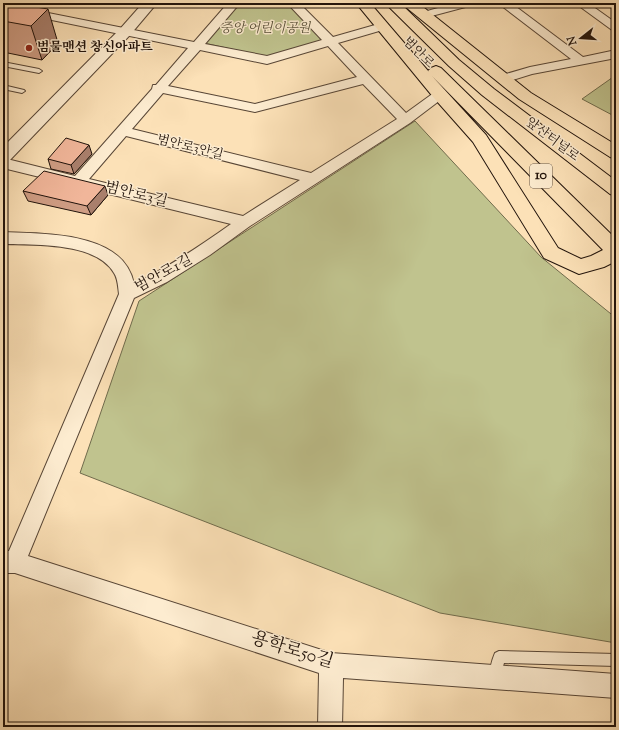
<svg xmlns="http://www.w3.org/2000/svg" width="619" height="730" font-family="'Sorts Mill Goudy','Noto Serif KR',serif">
<rect width="100%" height="100%" fill="#fce1b7"/>
<filter id="stains"><feTurbulence type="fractalNoise" baseFrequency=".005" numOctaves="4"/><feColorMatrix values="0 0 0 0 .2 0 0 0 0 .09 0 0 0 0 .02 0 0 0 .5 -.17"/></filter>
<radialGradient id="worn" r=".72"><stop offset=".6" stop-color="#630" stop-opacity="0"/><stop offset="1" stop-color="#630" stop-opacity=".3"/></radialGradient>
<g fill="#c0c38e" stroke="#706b4c">
<polygon points="240,3 287,3 323,40 320,42 267,57 204,43"/>
<polygon points="616,75 616,117 582,99"/>
<polygon points="415,121 541,257 616,318 616,643 440,613 80,473 139,301"/>
</g>
<g fill="none" stroke-linecap="round" stroke-linejoin="round">
<g stroke="#584636" stroke-width="2">
<g id="service">
<polygon points="3,62 39,69 42,71 39,73 3,66"/>
<polygon points="3,85 24,90 25,91 22,93 3,89"/>
<path d="M499,651L616,654V666L504,663L499,680L495,682L491,680C488,673 492,660 495,653Z"/>
</g>
</g>
<g stroke="#584636" stroke-width="2">
<g id="minor">
<path d="M228,3H240L205,44L267,56L322,40L287,3H299L333,37L382,23L386,25L388,27L386,29L338,43L406,113L435,92H445L447,95L410,123L250,226L210,255L167,282L134,298L28,556L331,653L616,674V698L343,678L342,727H318L319,673L15,573H3V551H9L119,294C118,287 118,279 114,273C96,242 35,245 3,244V232C44,234 124,231 134,284C169,267 200,246 231,224L3,168V158L75,176L152,89L153,85H156L188,48L3,10V4L194,42ZM328,46L357,77L255,104L168,86L200,50L267,64ZM363,84L397,119L311,173L132,129L163,93L255,112ZM126,136L300,180L243,216L89,179Z"/>
<polygon points="456,3 475,3 473,5 424,18 420,17 418,15 420,13"/>
<polygon points="498,3 511,3 583,57 616,50 616,58 532,74 503,83 499,82 497,79 499,76 530,67 571,59"/>
<polygon points="575,3 588,3 616,23 616,32 612,30"/>
</g>
</g>
<g stroke="#584636" stroke-width="2">
<polygon id="tertiary" points="143,3 157,3 130,35 9,161 3,163 3,147 120,29"/>
</g>
<g stroke="#21130b" stroke-width="2">
<g id="trunk">
<path d="M356,3H370L429,72L428,71L431,68L436,66L441,68L616,239V261L604,267L579,274L544,258L473,142L434,98ZM432,76L603,250L591,256L581,259L558,248L486,135Z"/>
<polygon points="385,3 400,3 459,60 494,89 616,181 616,196 610,194 482,95 449,66"/>
<polygon points="406,3 418,3 531,93 616,145 616,159 610,157 519,99 407,8 405,5"/>
</g>
</g>
<use href="#service" fill="#fdecd0" fill-rule="evenodd"/>
<use href="#minor" fill="#fdecd0" fill-rule="evenodd"/>
<use href="#tertiary" fill="#fdecd0" fill-rule="evenodd"/>
<use href="#trunk" fill="#fce1b7" fill-rule="evenodd"/>
</g>
<g fill="#cf9d84" stroke="#21130b">
<polygon points="3,3 58,43 42,60 3,52"/>
<polygon points="92,154 74,174 51,169 48,159"/>
<polygon points="23,191 108,195 91,215 28,201"/>
</g>
<g fill="#a97f6c" stroke="#21130b">
<polygon points="48,9 58,43 42,60 31,26"/>
<polygon points="89,145 92,154 74,174 71,165"/>
<polygon points="105,186 108,195 91,215 87,206"/>
</g>
<g fill="#f1b69a" stroke="#21130b">
<polygon points="3,3 12,3 48,9 31,26 3,21"/>
<polygon points="66,138 89,145 71,165 48,159"/>
<polygon points="44,171 105,186 87,206 23,191"/>
</g>
<circle fill="#8f2418" stroke="#fdecd0" stroke-width="1.5" cx="29" cy="48" r="4"/>
<g text-anchor="middle" dominant-baseline="central" stroke-width="3" stroke-linejoin="round" paint-order="stroke">
<g font-size="13" font-style="italic" fill="#595139" stroke="#fdecd0">
<text x="265" y="29">중앙 어린이공원</text>
</g>
<g font-size="13" font-weight="bold" fill="#21130b" stroke="#fdecd0" text-anchor="start">
<text x="37" y="48">범물맨션 창신아파트</text>
</g>
<g font-size="13" fill="#21130b" stroke="#fdecd0">
<text transform="translate(418 53) rotate(45)">범안로</text>
<text transform="translate(552 140) rotate(37)">앞산터널로</text>
<text transform="translate(190 148) rotate(14)">범안로3안길</text>
</g>
<rect fill="#fdecd0" stroke="#635446" stroke-width="1" x="530" y="164" width="22" height="24" rx="3"/>
<g font-size="14" font-weight="bold" fill="#21130b">
<text x="541" y="176">10</text>
</g>
<g font-size="15" fill="#21130b" stroke="#fdecd0">
<text transform="translate(136 195) rotate(14)">범안로3길</text>
<text transform="translate(164 274) rotate(-29)">범안로1길</text>
</g>
<g font-size="18" fill="#21130b" stroke="#fdecd0">
<text transform="translate(292 651) rotate(17)">용학로50길</text>
</g>
</g>
<rect width="619" height="730" fill="none" stroke="#fce1b7" stroke-width="16"/>
<rect x="4" y="4" width="611" height="722" fill="none" stroke="#21130b" stroke-width="2"/>
<rect x="8" y="8" width="603" height="714" fill="none" stroke="#21130b"/>
<g transform="translate(581 38) rotate(253)" stroke="#fdecd0" stroke-width="3" paint-order="stroke">
<path d="M0-3L7 15L0 10L-7 15Z" fill="#21130b"/>
<text y="-6" font-size="11" font-weight="bold" text-anchor="middle" fill="#21130b">N</text>
</g>
<rect width="100%" height="100%" filter="url(#stains)"/>
<rect width="100%" height="100%" fill="url(#worn)"/>
</svg>
